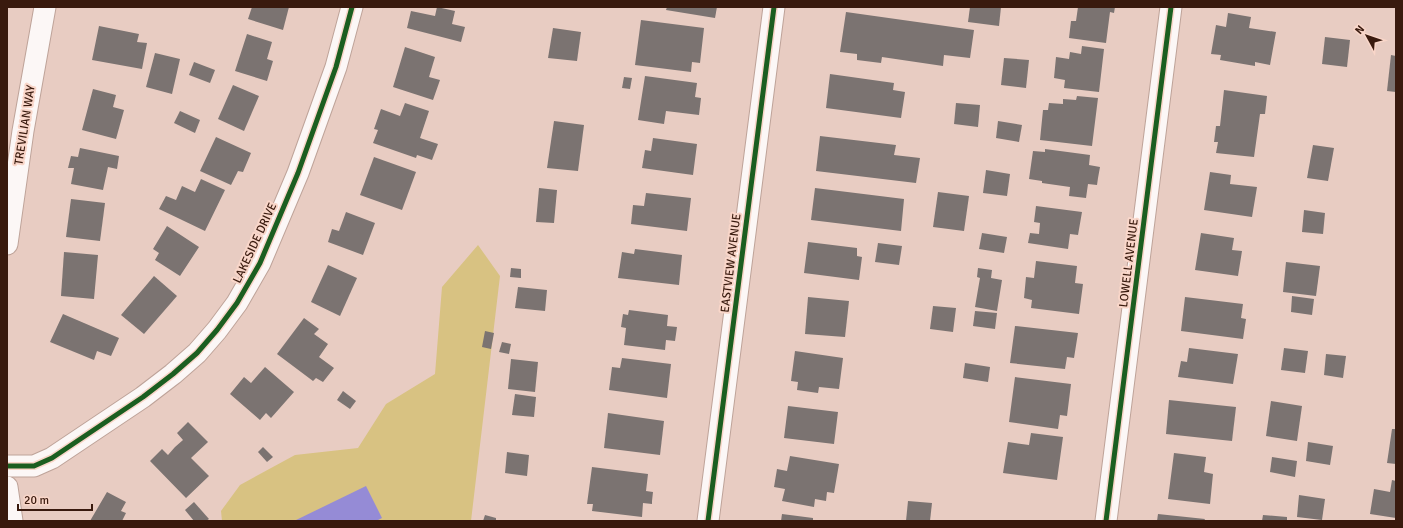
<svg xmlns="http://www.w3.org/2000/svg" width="1403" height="528" font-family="Signika,sans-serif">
<rect width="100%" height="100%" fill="#e8ccc2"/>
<polygon fill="#d8c282" points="478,245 500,276 471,521 222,521 221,511 240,485 295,455 358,448 386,404 435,374 442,287"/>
<polygon fill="#958bd6" points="366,486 382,518 376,521 294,521"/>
<g fill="#7b7371">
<polygon points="252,7 289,7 283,30 248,19"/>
<polygon points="437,7 455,11 452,24 465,27 461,42 407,28 411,11 435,16"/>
<polygon points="667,7 717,7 715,18 666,10"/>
<polygon points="970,7 1001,7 999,26 968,22"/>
<polygon points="1078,7 1115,7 1114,13 1110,12 1106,43 1069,38 1071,21 1076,21"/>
<polygon points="846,12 974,30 970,58 944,55 943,66 882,57 881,63 857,60 857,54 840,52"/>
<polygon points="1228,13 1251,17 1249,28 1276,32 1270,65 1255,62 1255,66 1220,60 1221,55 1211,54 1216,25 1226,27"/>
<polygon points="641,20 704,28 700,63 692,62 691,72 635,65"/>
<polygon points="99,26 139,34 137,42 147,43 142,69 92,60"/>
<polygon points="553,28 581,32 577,61 548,58"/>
<polygon points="247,34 272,42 267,59 273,61 267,81 235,71"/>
<polygon points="1325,37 1350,40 1347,67 1322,64"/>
<polygon points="1082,46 1104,49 1099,92 1064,88 1065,80 1054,78 1056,57 1069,59 1070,52 1081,54"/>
<polygon points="405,47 435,57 429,77 440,80 433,100 393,87"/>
<polygon points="155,53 180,59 172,94 146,87"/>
<polygon points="1391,55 1396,56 1396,92 1387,91"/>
<polygon points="1004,58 1029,60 1026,88 1001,85"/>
<polygon points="194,62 215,70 210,83 189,75"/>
<polygon points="830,74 894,83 893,90 905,92 901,118 826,108"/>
<polygon points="645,76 697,83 695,97 701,98 699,115 666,111 664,124 638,120"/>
<polygon points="624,77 632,78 630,89 622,88"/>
<polygon points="233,85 259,96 244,131 218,119"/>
<polygon points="93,89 116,95 113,107 124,110 116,139 82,130"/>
<polygon points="1224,90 1267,96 1265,114 1260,114 1254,157 1216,153 1218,142 1214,142 1216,126 1220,126"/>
<polygon points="1077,96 1098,98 1092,146 1040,140 1043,110 1048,110 1049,103 1063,104 1063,99 1076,100"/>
<polygon points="405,103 429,111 420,138 438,144 432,160 417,155 416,158 373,143 378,130 374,129 381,109 400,116"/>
<polygon points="956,103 980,105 978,127 954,124"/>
<polygon points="180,111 200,120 195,133 174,123"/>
<polygon points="554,121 584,125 578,171 547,168"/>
<polygon points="998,121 1022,125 1019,142 996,138"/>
<polygon points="820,136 896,145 894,155 920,158 916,183 816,171"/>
<polygon points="216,137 251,153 243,172 238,171 231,185 200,171"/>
<polygon points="653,138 697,144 693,175 642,168 645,150 651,151"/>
<polygon points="1313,145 1334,148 1328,181 1307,178"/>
<polygon points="80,148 119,156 117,169 108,167 103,190 71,184 74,168 68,168 71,156 78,157"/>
<polygon points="1045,149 1090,155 1089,165 1100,167 1098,178 1097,185 1088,184 1086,198 1069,196 1070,187 1042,183 1042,181 1029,179 1033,151 1045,152"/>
<polygon points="374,157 416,172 402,210 360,195"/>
<polygon points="986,170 1010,174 1007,196 983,193"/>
<polygon points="1210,172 1231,175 1230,184 1257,187 1252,217 1204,210"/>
<polygon points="201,179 225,190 205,231 159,209 166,196 176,200 182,186 195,192"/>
<polygon points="539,188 557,190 554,223 536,222"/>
<polygon points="815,188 904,199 901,231 811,220"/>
<polygon points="938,192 969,196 964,231 933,227"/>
<polygon points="646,193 691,198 687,231 631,224 633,205 644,206"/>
<polygon points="71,199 105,203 100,241 66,237"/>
<polygon points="1036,206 1082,212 1078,235 1070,234 1068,249 1028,243 1030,233 1039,234 1040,223 1034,222"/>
<polygon points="1304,210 1325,213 1323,234 1302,232"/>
<polygon points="346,212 375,223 363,255 328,242 332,229 339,231"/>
<polygon points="167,226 199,247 180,276 155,260 159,253 153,249"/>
<polygon points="982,233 1007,237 1004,253 979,249"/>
<polygon points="1201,233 1234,238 1232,250 1242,251 1238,276 1195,270"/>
<polygon points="808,242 857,248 857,256 862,257 859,280 804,273"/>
<polygon points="878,243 902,246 899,265 875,262"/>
<polygon points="635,249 682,255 679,285 618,278 622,252 634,254"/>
<polygon points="64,252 98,255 94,299 61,296"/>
<polygon points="1036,261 1077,266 1075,283 1083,284 1079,314 1031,308 1032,300 1024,298 1026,277 1034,278"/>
<polygon points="1286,262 1320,266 1316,296 1283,292"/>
<polygon points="328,265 357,278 340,316 311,302"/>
<polygon points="511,268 521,269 521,278 510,277"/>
<polygon points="978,268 992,270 991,278 1002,280 997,311 975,307 980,278 977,277"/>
<polygon points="154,276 177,296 144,334 121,315"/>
<polygon points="518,287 547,290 545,311 515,308"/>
<polygon points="1292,296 1314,299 1312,315 1291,312"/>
<polygon points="808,297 849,301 845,337 805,334"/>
<polygon points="1185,297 1243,304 1241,318 1246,319 1243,339 1181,331"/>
<polygon points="933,306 956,308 953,332 930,329"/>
<polygon points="629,310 668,315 667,326 677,327 675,341 666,340 665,350 624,345 626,328 621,327 623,314 628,315"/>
<polygon points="975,311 997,313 995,329 973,326"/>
<polygon points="63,314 119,338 111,356 97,351 94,360 50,342"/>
<polygon points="304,318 319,329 314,334 328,344 319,357 334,368 323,382 316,378 313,381 277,354"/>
<polygon points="1015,326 1078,333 1074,358 1067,357 1065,369 1010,363"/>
<polygon points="485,331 494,333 491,349 482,347"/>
<polygon points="502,342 511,344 509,354 499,352"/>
<polygon points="1189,348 1238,354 1233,384 1178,377 1181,361 1187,362"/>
<polygon points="1284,348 1308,351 1305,373 1281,370"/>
<polygon points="795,351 843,358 839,389 819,387 818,393 797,390 798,382 791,381"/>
<polygon points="1326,354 1346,356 1343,378 1324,375"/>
<polygon points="622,358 671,364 667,398 609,390 612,367 620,368"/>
<polygon points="511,359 538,362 535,392 508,389"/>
<polygon points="965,363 990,367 988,382 963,378"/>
<polygon points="265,367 294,392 271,418 266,413 260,420 230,394 244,377 251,383"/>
<polygon points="1015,377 1071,384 1067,416 1060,415 1058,429 1009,422"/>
<polygon points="343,391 356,401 350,409 337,400"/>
<polygon points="515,394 536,397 534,417 512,415"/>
<polygon points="1169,400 1236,407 1232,441 1166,434"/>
<polygon points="1271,401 1302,406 1297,441 1266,436"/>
<polygon points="788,406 838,412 834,444 784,438"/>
<polygon points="608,413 664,421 660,455 604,448"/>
<polygon points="188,422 208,442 191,458 209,476 186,498 150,461 162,449 168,455 175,447 183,440 177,433"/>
<polygon points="1392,429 1396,429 1396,464 1387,463"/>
<polygon points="1031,433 1063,437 1057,480 1003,473 1008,442 1029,445"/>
<polygon points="1308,442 1333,446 1330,465 1306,461"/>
<polygon points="263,447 273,457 267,462 258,452"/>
<polygon points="507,452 529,455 527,476 505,473"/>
<polygon points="1174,453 1206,457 1204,472 1213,474 1210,504 1168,499"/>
<polygon points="790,456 839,464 834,493 827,492 826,501 815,499 814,507 782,501 785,489 774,487 777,469 787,471"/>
<polygon points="1272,457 1297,461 1295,477 1270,472"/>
<polygon points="592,467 648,474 646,491 653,492 652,501 652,504 643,503 642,517 592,511 593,504 587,504"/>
<polygon points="1392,480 1396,481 1396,518 1370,514 1374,489 1390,492"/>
<polygon points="107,492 126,502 121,511 126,513 122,521 90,521"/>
<polygon points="1299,495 1325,499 1322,520 1297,517"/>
<polygon points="908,501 932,503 930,521 906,521"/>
<polygon points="194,502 209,519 206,521 194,521 185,510"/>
<polygon points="782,514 813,518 813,521 781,521"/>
<polygon points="1158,514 1205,519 1204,521 1157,521"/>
<polygon points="485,515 496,518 496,521 483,521"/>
<polygon points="1263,515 1287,517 1287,521 1262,521"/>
</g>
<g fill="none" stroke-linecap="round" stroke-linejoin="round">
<g stroke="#bea399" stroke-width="23">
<g id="street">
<polyline points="7,244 23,131 45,7"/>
<polyline points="7,466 34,466 52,458 143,397 173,374 197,353 217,330 237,303 260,263 298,173 336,67 352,7"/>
<polyline points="7,487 12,521"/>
<polyline points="708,521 774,7"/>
<polyline points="1106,521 1171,7"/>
</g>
</g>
<use href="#street" stroke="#fcf7f6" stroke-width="21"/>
<g stroke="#f9d6c9" stroke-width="8">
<g id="cycleway">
<polyline points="7,466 34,466 52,458 143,397 173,374 197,353 217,330 237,303 260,263 298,173 336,67 352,7"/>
<polyline points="708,521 774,7"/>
<polyline points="1106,521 1171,7"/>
</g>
</g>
<use href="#cycleway" stroke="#1b5e20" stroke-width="5"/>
</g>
<g text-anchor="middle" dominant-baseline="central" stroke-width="4" stroke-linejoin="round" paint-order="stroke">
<g font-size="12" fill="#391a0e" stroke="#f9d6c9">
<text transform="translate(25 125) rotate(-81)">TREVILIAN WAY</text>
<text transform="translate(255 243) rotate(-65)">LAKESIDE DRIVE</text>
<text transform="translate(731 263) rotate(-83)">EASTVIEW AVENUE</text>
<text transform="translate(1129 263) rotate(-83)">LOWELL AVENUE</text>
</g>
</g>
<rect width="1403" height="528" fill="none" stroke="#391a0e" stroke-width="16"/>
<g transform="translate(1367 36) rotate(310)" stroke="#f9d6c9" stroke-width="3" paint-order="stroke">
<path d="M0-3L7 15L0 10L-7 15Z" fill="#391a0e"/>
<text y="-6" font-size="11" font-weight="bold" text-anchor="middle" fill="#391a0e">N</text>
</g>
<path d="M18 504v6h74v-6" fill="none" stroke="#391a0e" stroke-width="2"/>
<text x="24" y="504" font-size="12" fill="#391a0e" stroke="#f9d6c9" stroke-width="3" paint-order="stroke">20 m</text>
</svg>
